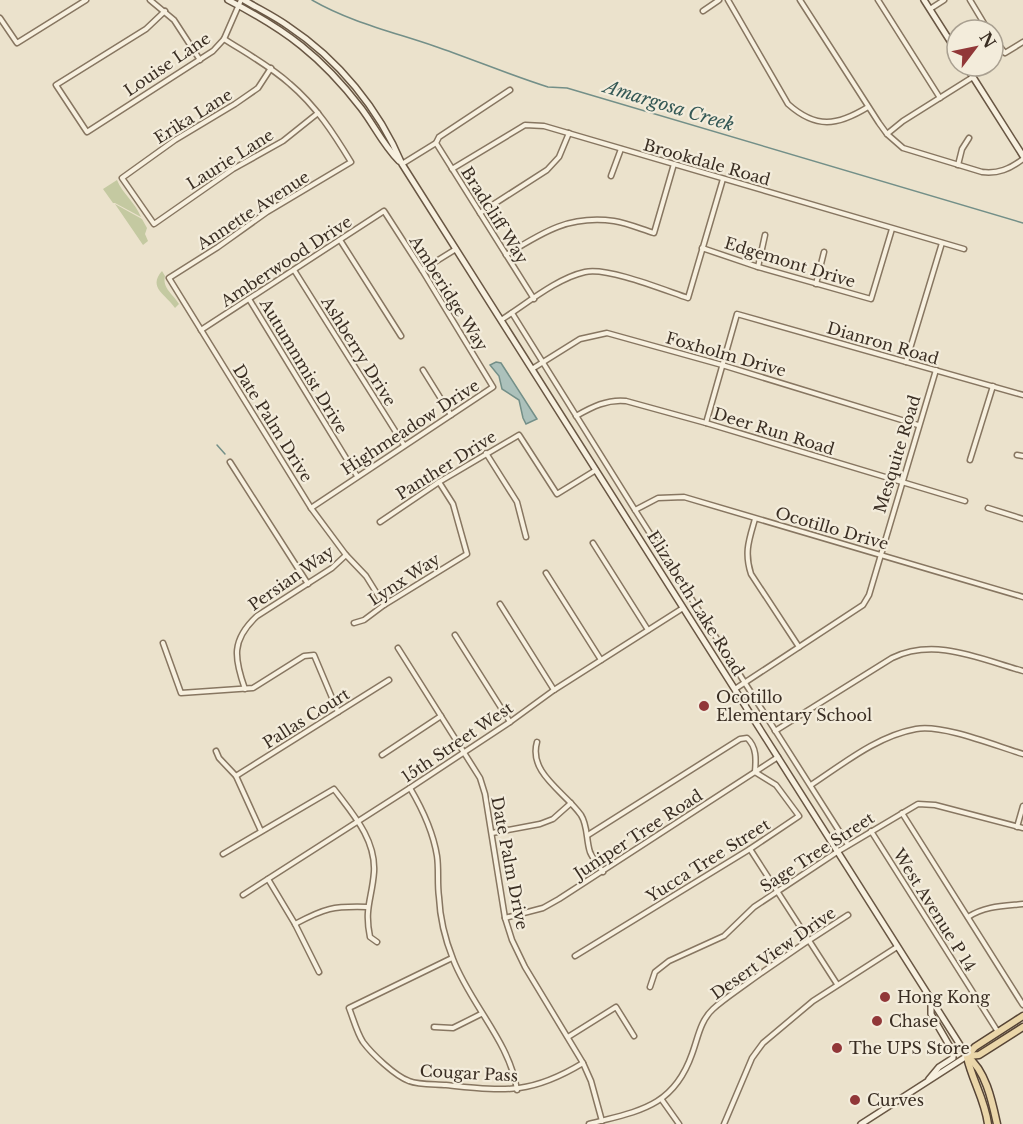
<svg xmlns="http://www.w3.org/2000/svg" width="1023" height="1124" font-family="'Libre Baskerville',serif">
<rect width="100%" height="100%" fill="#ebe2cc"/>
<g fill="#c4c9a1">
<path d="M117,180C122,193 135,202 141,217L115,203H113L103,189Z"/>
<polygon points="115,204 142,219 147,228 145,234 148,241 143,245"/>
<path d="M162,271L165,276C162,288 173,294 179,304L175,308C167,295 147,288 162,271Z"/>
</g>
<polygon fill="#acc1bb" stroke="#738f88" stroke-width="1.5" points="496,362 501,363 537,419 526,424 523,418 519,400 502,389 499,376 490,365"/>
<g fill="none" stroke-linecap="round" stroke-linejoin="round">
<g stroke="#738f88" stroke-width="1.5">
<path d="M312,0C350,22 393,32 434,46C472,59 510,75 548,87L567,88L1023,223"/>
<polyline points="217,445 225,454"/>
</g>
<g stroke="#877661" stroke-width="7">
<g id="street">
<polyline points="150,0 174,20 200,60"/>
<path d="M728,0L788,104C816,129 837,126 868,107"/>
<path d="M800,0L879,123L887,134L903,148L982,172C998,174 1010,169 1023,159"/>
<polyline points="878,0 940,98"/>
<polyline points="970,0 988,30"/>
<polyline points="930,9 944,0"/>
<polyline points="165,11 146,29 56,85 87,132 213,51 224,39 241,0"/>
<polyline points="703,11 719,0"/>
<polyline points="0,18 17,43 86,0"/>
<polyline points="993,38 1005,53 1023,42"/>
<path d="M224,39C246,53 270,66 290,84C316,106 334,134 351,162L267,212L218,247L169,278L311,508L346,555L366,576L384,605"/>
<polyline points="271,68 258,88 235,104 175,140 122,178 154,224 233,169 283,141 318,113"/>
<polyline points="887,134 903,121 973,77"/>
<polyline points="436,143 534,299"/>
<polyline points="402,164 436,143 439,137 510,90"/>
<polyline points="958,165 962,149 969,138"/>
<polyline points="452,169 525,125 544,126 964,249"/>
<polyline points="611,176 621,149"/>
<polyline points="480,213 547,170 559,157 569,133"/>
<polyline points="340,240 401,336"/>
<polyline points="702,248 758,267 871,299 892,229"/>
<path d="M506,255C543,232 569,215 614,221C627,223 641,229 654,233L674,164"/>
<polyline points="758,267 765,235"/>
<polyline points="294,270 404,445"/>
<polyline points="422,270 456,249"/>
<polyline points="816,284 824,252"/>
<polyline points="249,299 357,476"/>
<polyline points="512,313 635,510 848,845"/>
<path d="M501,320C525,305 557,278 585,272C608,267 664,290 688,298L723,179"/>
<polyline points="201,330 384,211 422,270 493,387 311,508"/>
<polyline points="906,362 942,243"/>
<polyline points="532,369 580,339 607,333 722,365 918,425"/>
<polyline points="423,370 451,415"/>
<path d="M576,416C592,407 607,399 626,401L706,423L965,501"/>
<polyline points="706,423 737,314 1023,395"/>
<polyline points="486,453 517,502 526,537"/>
<polyline points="1017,455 1023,456"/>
<polyline points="970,460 993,386"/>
<polyline points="230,462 308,584"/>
<polyline points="988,508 1023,519"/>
<polyline points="635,510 658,498 684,497 1023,597"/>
<path d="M755,519C749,540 744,552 751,574L799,647"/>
<polyline points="380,522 439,482 519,435 557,494 596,470"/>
<polyline points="593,543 648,630"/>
<polyline points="546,573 601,660"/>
<polyline points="500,604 554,690"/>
<polyline points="354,623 364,620 384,605 467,554 453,504 439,482"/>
<polyline points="455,635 510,722"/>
<polyline points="163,643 181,693 253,688 304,656 314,655 338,712"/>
<polyline points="398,648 480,778 485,794 505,918 512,940 525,967 583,1063 591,1081 602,1121"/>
<path d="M245,689C234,658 231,640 257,616L332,568L346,555"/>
<polyline points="735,689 863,605 869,595 936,370"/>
<path d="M775,731L892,658C935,637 980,659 1023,671"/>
<path d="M537,742C528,773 565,792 581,815C588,826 586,840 590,852C593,859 599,866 603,872"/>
<polyline points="216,751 219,758 236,776 261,831"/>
<polyline points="382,755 441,716"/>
<polyline points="236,776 389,680"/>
<path d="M811,785C843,764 877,736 916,729C943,724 996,746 1023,754"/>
<path d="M410,788C423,810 433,831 437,856C439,869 437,883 439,897C440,919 445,939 453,959C470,1004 510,1042 517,1090"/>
<polyline points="902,813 1023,1005"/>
<polyline points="1017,827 1023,806"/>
<polyline points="871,831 998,1032"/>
<polyline points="492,833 540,824 553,819 571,803"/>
<polyline points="750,849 837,984"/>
<path d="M223,854L334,789C352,813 376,839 374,872C372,899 364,908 370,937L377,942"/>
<polyline points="268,879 295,924 319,972"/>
<polyline points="243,895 410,788 510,722 554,690 683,608"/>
<path d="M968,917C985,906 1003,906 1023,904"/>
<polyline points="505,918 543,908 559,899 778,757"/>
<path d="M295,924C325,908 333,906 367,907"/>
<path d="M575,956L750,849L799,816L776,785L755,772C756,760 757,747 747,738L740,739L588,835"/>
<path d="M452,958L349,1008C353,1018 357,1033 363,1042C372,1054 395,1076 409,1081C419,1085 435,1084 446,1085C505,1091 530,1095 583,1063"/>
<polyline points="650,987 655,972 669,961 724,936 754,907 837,852 918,804 935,805 1023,828"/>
<polyline points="434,1027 453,1028 481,1014"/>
<polyline points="568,1037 616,1007 634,1036"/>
<polyline points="662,1100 679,1124"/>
<path d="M589,1124C638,1111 673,1108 692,1054C698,1038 700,1021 713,1009C723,1000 735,992 746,984C779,960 813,937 848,915"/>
<polyline points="724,1124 752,1058 763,1043 813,1001 897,947"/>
</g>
</g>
<g stroke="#695744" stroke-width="8">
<g id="secondary">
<path d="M228,0C286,30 321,56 361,108C374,125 383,145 399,161"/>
<path d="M244,0C259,9 274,16 288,26C338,59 379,109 402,164L967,1056L861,1124"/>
<polyline points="924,0 957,52"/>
<polyline points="966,66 1023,156"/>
<polyline points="929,1079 939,1067 953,1058 953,1052 931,1014 931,1003"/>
</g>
</g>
<g stroke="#564435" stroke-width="9">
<g id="primary">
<path d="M967,1056C986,1071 992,1101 997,1124"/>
<polyline points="967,1056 975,1047 1023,1016"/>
<polyline points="968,1056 979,1055 1023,1027"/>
<path d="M967,1057C972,1080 985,1100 988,1124"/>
</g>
</g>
<use href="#street" stroke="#f7f0df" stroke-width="4"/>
<use href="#secondary" stroke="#f7f0df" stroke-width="5"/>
<use href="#primary" stroke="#ead6a9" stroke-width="6"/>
</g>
<g fill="#913738" stroke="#f3ecdb" stroke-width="2">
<circle cx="704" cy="706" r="6"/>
<circle cx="885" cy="997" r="6"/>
<circle cx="877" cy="1021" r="6"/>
<circle cx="837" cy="1048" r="6"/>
<circle cx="855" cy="1100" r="6"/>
</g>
<g text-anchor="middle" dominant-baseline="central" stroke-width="4.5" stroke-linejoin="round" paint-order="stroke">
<g font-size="16" fill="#3a2e23" stroke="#f3ecdb">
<text transform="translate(167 64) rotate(-34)">Louise Lane</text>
<text transform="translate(193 116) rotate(-32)">Erika Lane</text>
<text transform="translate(230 159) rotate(-32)">Laurie Lane</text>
<text transform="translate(707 162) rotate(16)">Brookdale Road</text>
<text transform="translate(253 210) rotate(-33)">Annette Avenue</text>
<text transform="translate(495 215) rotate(58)">Bradcliff Way</text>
<text transform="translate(286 261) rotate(-33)">Amberwood Drive</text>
<text transform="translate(790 262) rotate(17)">Edgemont Drive</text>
<text transform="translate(449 293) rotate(58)">Amberidge Way</text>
<text transform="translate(883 343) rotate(16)">Dianron Road</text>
<text transform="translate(359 351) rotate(58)">Ashberry Drive</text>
<text transform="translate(726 354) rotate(16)">Foxholm Drive</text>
<text transform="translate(304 366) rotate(59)">Autumnmist Drive</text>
<text transform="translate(273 423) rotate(58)">Date Palm Drive</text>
<text transform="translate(410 427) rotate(-33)">Highmeadow Drive</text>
<text transform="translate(774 431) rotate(17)">Deer Run Road</text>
<text transform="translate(897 454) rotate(-73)">Mesquite Road</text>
<text transform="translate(446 465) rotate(-32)">Panther Drive</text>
<text transform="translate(832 528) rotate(16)">Ocotillo Drive</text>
<text transform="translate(291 578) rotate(-35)">Persian Way</text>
<text transform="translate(404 579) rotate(-33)">Lynx Way</text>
<text transform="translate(696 603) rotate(58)">Elizabeth Lake Road</text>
<text transform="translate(306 718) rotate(-32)">Pallas Court</text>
<text transform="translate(457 742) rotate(-34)">15th Street West</text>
<text transform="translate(638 834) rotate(-33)">Juniper Tree Road</text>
<text transform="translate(817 852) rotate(-33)">Sage Tree Street</text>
<text transform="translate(708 860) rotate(-32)">Yucca Tree Street</text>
<text transform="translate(510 863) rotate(79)">Date Palm Drive</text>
<text transform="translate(935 910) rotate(58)">West Avenue P 14</text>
<text transform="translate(773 953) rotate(-35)">Desert View Drive</text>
<text transform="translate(469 1073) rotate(3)">Cougar Pass</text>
</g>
<g font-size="16" fill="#3a2e23" stroke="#f3ecdb" text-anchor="start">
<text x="716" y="697">Ocotillo<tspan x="716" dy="18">Elementary School</tspan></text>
<text x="897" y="997">Hong Kong</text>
<text x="889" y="1021">Chase</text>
<text x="849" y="1048">The UPS Store</text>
<text x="867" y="1100">Curves</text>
</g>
<g font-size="18" font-style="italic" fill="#345855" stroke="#f3ecdb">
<text transform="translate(669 106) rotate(17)">Amargosa Creek</text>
</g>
</g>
<g transform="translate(975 48) rotate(58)"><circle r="28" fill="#f3ecdb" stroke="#a9a091" stroke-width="1.5"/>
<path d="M0-4.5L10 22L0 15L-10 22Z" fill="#913738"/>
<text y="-9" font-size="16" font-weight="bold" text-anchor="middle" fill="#3a2e23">N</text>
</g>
</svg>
